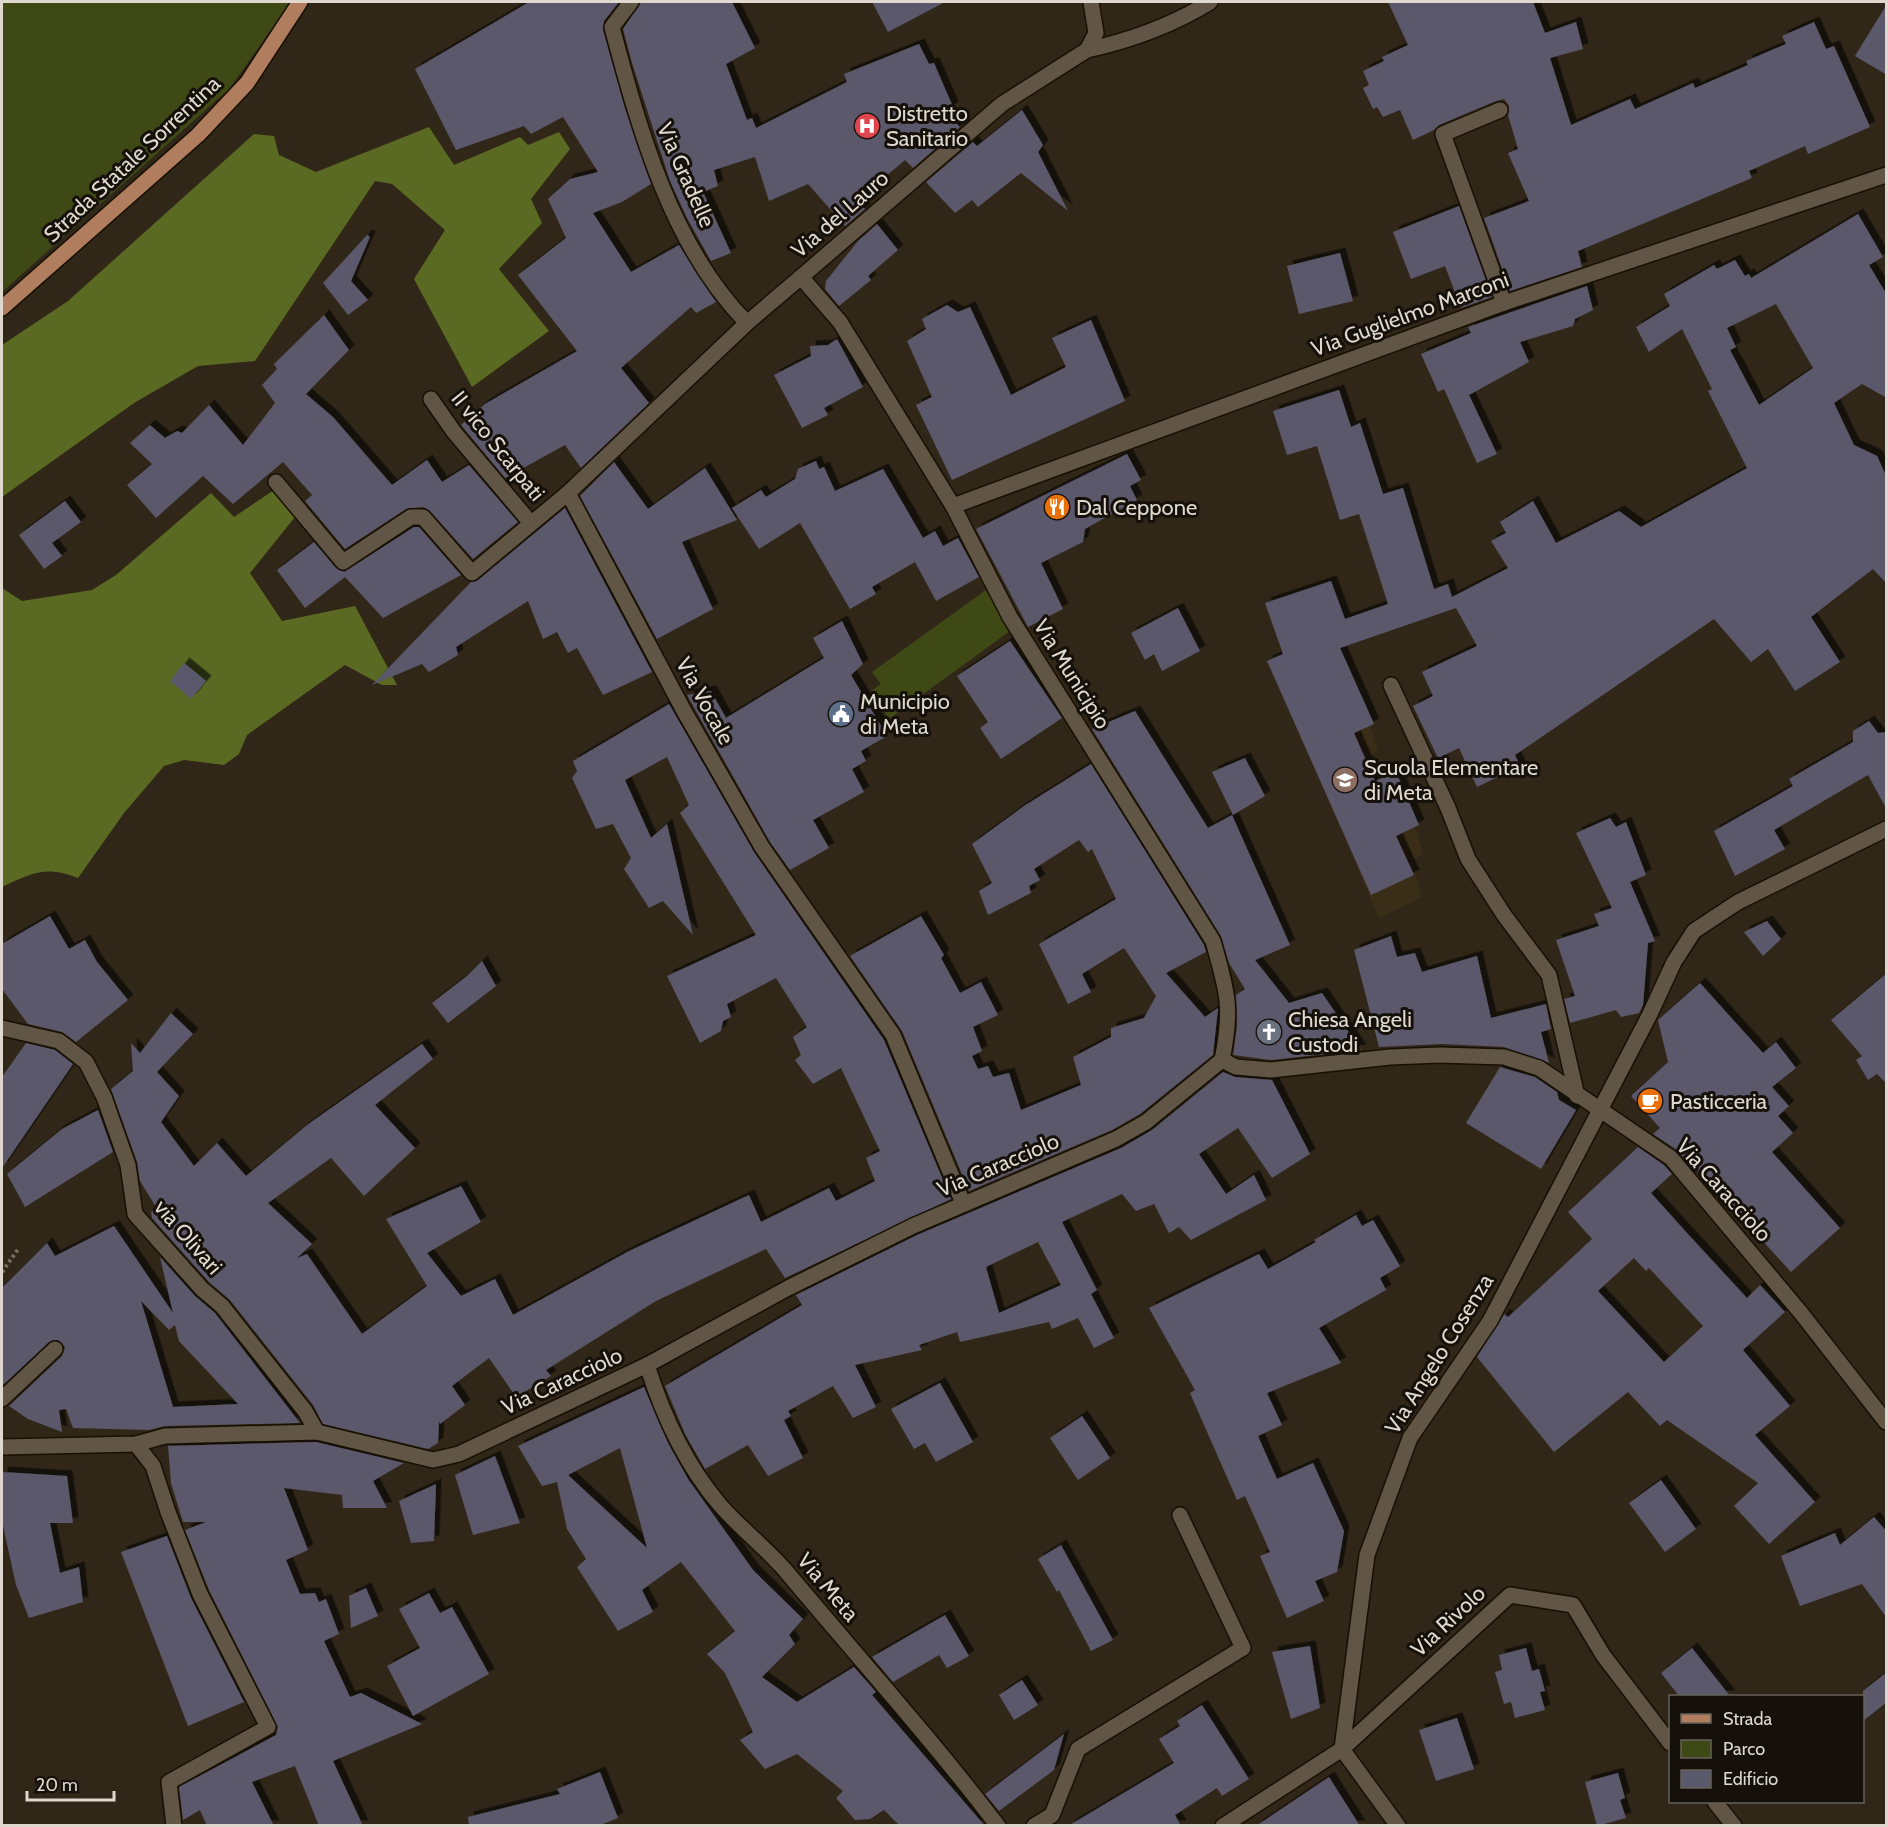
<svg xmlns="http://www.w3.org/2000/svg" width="1888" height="1827" font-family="Cabin,sans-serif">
<defs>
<filter id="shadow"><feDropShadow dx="5.5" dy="-5.5" stdDeviation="0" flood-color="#0009"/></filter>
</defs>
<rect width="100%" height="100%" fill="#312718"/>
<polygon fill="#3b2e18" points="1282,693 1361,700 1378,751 1363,761 1384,807 1406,799 1423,853 1412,861 1422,897 1379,918"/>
<g fill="#3e4915">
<polygon points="2,2 291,2 229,89 2,292"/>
<polygon points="986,590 1010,631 889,719 871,691 881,684 872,672"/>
</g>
<g fill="#5b6a22">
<polygon points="429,127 454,165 520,137 528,145 559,132 570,149 531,199 542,223 499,269 549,331 472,387 414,279 445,230 392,184 375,181 255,361 198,366 134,403 2,497 2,345 68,301 254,134 274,136 279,155 316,172"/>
<path d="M274,490L295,517L250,573L282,621L355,606L397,685H382L345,665L247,735L239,754L224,765L184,760L164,766L124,813L78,878C45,865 32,873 2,887V588L22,601L92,590L116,575L211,493L234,517Z"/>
</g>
<g fill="#5a586b" fill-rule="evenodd" filter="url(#shadow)">
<polygon points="529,2 619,2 604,21 603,30 625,108 651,184 622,202 593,213 631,272 679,245 716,302 696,313 691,307 621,368 649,403 581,468 565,445 505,478 461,425 485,404 577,351 518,275 566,238 548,199 570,179 598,172 563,117 531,134 524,126 456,150 415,69"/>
<polygon points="641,2 732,2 755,48 726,64 747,120 752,118 756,128 847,82 844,74 919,44 929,64 934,63 953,107 946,112 960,127 913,168 905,160 857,201 865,209 845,226 808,184 769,201 755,157 714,170 718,186 703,192 731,253 711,261 687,218 670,181 632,63 623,29"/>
<polygon points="872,2 945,2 888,32"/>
<polygon points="1388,2 1533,2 1545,33 1576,22 1583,49 1550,58 1571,125 1630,99 1635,109 1693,83 1695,88 1748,65 1746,61 1786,44 1782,36 1814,22 1826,49 1834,46 1870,127 1808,154 1805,146 1749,171 1752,178 1578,251 1582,267 1510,291 1484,218 1529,201 1508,153 1518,149 1508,115 1509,106 1504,99 1496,101 1439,125 1434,130 1413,140 1400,110 1383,117 1377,107 1373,109 1363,88 1369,85 1363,71 1384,61 1382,57 1408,45"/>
<polygon points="1887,4 1887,75 1855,56"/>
<polygon points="1022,110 1043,145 1038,152 1068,211 1021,173 978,207 972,200 955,213 926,182 973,142 977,146"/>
<polygon points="1459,206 1492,297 1461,308 1445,266 1411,279 1393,232"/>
<path d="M1858,214L1883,257L1869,265L1887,295V398L1862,384L1834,403L1854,445L1877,456L1887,478V584L1873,569L1811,617L1840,662L1795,691L1768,649L1751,662L1714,619L1515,755L1520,766L1477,787L1459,748L1438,758L1413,706L1433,696L1422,672L1477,646L1456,608L1340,648L1374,724L1354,733L1375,781L1396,772L1419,825L1396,836L1414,875L1371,895L1267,661L1283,654L1265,603L1331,581L1345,619L1388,604L1359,514L1340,520L1317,446L1287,455L1273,411L1339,390L1351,427L1360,423L1383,494L1403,488L1434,589L1448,584L1452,597L1508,568L1491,541L1506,533L1500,522L1533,501L1556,543L1619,511L1641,527L1747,468L1708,391L1712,389L1682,329L1649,352L1636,327L1670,306L1664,294L1714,265L1717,269L1735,260L1745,276L1749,274L1751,278ZM1776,304L1813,368L1759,405L1730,350L1736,347L1727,328Z"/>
<polygon points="877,224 898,250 868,276 871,280 839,306 825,289 826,281 858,241"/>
<polygon points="367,235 370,237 351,281 368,300 348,315 323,283"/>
<polygon points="1340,253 1353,301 1299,314 1287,266"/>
<polygon points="1587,286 1593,310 1575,319 1573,326 1520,342 1529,362 1469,395 1497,454 1477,463 1444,389 1438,392 1421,354 1471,333 1468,327"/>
<polygon points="947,305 958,312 970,307 1011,395 1066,367 1052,338 1091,320 1125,401 952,480 916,405 932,397 907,341 926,329 922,319"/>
<polygon points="324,315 349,350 306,394 333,417 392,485 427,460 442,482 469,465 518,522 473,559 430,511 423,507 406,509 345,549 305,501 312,495 283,462 233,504 203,476 156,518 127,485 152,464 130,443 150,425 165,438 177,431 182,433 209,405 243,445 275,403 262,385 277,369 274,364"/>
<polygon points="837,339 863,387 824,408 828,415 802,428 774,375 811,356 810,346 828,345"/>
<polygon points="1127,454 1141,480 1130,486 1137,500 1085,529 1083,542 1041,563 1063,609 1028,627 976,529"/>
<polygon points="816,461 819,469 824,467 835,491 883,469 923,538 935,531 943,546 958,538 979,577 936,601 915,562 872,587 876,594 850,609 800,523 759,549 732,508 761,490 766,497 795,479 798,469"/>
<polygon points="614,462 648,509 705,468 737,520 682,542 713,609 657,639 580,496"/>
<polygon points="65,501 81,522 52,543 62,556 44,569 19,535"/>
<polygon points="565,508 652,672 603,695 577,648 568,653 557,632 543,639 528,601 456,647 458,655 429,672 422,664 372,685 471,582 478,580"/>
<polygon points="414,527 419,527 461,575 383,618 345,577 305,608 277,570 314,542 336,568 344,572"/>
<polygon points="1178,608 1200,651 1162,671 1154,654 1145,660 1131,633"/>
<polygon points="842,621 863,664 851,675 887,736 861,751 866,761 852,769 864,792 813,820 829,848 790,870 770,842 687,695 711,691 726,718 824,658 813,638"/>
<polygon points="1010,641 1062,718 1001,759 980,728 988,722 957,676"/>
<polygon points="184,663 206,681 191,699 170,681"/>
<polygon points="669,704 754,852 884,1040 951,1199 785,1278 766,1249 656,1301 546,1370 551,1376 516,1397 489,1358 452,1386 465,1405 440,1424 439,1421 438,1443 428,1449 323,1424 313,1405 230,1300 209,1282 152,1218 151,1212 156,1207 140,1181 137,1162 111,1089 133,1071 131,1043 140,1053 171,1013 193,1034 157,1072 179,1096 161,1122 194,1166 217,1143 246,1176 307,1125 422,1044 433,1059 375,1105 415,1148 364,1196 331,1158 268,1203 312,1244 297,1258 307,1254 362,1334 427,1286 386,1219 461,1186 481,1222 427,1253 461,1296 495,1279 513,1315 629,1251 749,1195 761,1222 829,1188 836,1201 875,1181 866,1158 880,1151 841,1068 813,1084 795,1060 801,1055 793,1037 807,1027 776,978 727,1004 731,1017 723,1021 721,1031 700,1043 667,976 756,935 680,813 689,805 667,757 625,780 651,838 667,824 693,935 663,901 649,908 624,869 631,858 613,824 596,829 572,778 577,771 573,761"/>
<polygon points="1135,711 1208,828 1232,815 1290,945 1255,960 1289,1003 1322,993 1361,1050 1271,1060 1233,1055 1237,1027 1236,995 1245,989 1229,963 1221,936 1092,729"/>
<polygon points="1869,721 1878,733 1887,732 1887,810 1868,775 1774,830 1785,849 1735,876 1714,831 1793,786 1789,779 1853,742 1853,731"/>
<polygon points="1245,758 1265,796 1233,815 1212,772"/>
<polygon points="1091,764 1204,945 1206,952 1166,973 1205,1017 1218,1008 1213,1055 1140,1114 1112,1130 969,1191 902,1031 850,956 921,916 944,955 941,958 960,993 981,982 998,1015 973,1027 982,1051 972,1056 978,1069 988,1066 993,1077 1009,1073 1021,1110 1081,1085 1073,1057 1111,1037 1111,1028 1144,1018 1156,996 1124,948 1082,974 1091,992 1068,1004 1039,944 1116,899 1092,849 1088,852 1079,840 1034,869 1040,880 1029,886 1031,893 988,915 979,891 992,883 972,844 1024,806"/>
<polygon points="1610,818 1616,827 1626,822 1646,875 1630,882 1655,941 1648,943 1643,1005 1639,1013 1621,1017 1616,1010 1570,1023 1564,999 1575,996 1556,940 1599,926 1594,914 1612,908 1576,833"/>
<polygon points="50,916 69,949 85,940 97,962 128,1000 76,1042 62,1032 28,1024 2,989 2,944"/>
<polygon points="1767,921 1781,939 1763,956 1744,932"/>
<polygon points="1391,936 1397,957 1415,953 1422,972 1477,956 1491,1018 1546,1004 1551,1029 1541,1032 1549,1063 1504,1047 1442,1044 1379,1047 1354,950"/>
<polygon points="482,961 496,986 448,1023 432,1003 467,976"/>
<polygon points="1887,973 1887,1084 1877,1074 1868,1080 1856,1060 1862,1056 1831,1020"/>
<polygon points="1700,983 1763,1053 1776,1042 1796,1068 1772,1087 1789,1106 1778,1116 1793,1133 1772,1152 1840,1228 1791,1272 1688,1159 1686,1161 1677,1150 1653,1134 1660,1128 1631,1096 1668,1062 1658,1020"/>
<polygon points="26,1043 55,1050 73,1064 2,1168 2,1077"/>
<polygon points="1500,1067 1535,1077 1557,1092 1559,1100 1576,1110 1541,1169 1466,1123"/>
<path d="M1223,1072L1235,1077L1272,1080L1310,1154L1272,1178L1238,1128L1199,1154L1226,1194L1254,1175L1266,1200L1191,1240L1179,1227L1169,1233L1154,1204L1136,1211L1122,1194L1062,1222L1097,1290L1091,1294L1114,1338L1094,1348L1078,1318L1052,1329L1049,1322L960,1342L957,1332L919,1345L922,1350L855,1365L876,1407L853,1418L833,1386L788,1411L791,1416L784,1420L803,1458L768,1476L748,1445L705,1469L685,1434L665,1386L802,1305L796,1295L917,1235L1121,1148L1152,1130ZM1038,1242L1061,1285L999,1313L986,1267Z"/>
<polygon points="98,1110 113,1152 25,1207 7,1174 62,1129"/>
<path d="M1638,1147L1664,1165L1672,1174L1651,1193L1687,1233L1747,1298L1760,1285L1785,1312L1743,1350L1790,1406L1755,1435L1815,1502L1769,1544L1734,1506L1758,1483L1667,1420L1660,1426L1628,1392L1554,1452L1477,1357L1504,1314L1508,1317L1592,1239L1568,1212ZM1634,1258L1646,1271L1649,1268L1703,1326L1664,1362L1598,1291Z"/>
<polygon points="1356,1215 1362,1226 1373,1220 1400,1266 1380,1278 1386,1290 1319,1328 1341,1363 1267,1393 1282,1425 1258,1436 1277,1479 1313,1463 1344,1531 1337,1572 1315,1581 1324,1601 1287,1618 1260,1556 1270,1552 1245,1496 1237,1500 1190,1393 1195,1390 1149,1308 1259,1254 1268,1269 1316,1242 1314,1240"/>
<path d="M114,1226L173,1313L160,1257L195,1296L215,1313L300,1423L165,1426L149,1430L73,1428L66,1409L59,1410L62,1432L28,1419L9,1406L62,1356L65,1347L58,1340L49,1342L2,1386V1288L47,1243L55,1256ZM141,1301L169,1330L175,1325L179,1341L238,1404L173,1407Z"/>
<polygon points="940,1383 973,1442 936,1462 925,1443 914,1449 891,1409"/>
<path d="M644,1387L668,1443L688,1479L753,1570L803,1619L789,1635L795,1644L762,1677L797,1702L854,1667L876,1692L872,1695L985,1826H900L884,1810L870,1819L855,1820L836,1798L843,1791L797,1754L765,1769L740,1740L753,1732L725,1673L707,1654L735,1631L681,1562L642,1590L653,1612L618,1631L577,1567L586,1559L567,1529L557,1482L542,1486L518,1446ZM620,1448L647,1548L568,1475Z"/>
<polygon points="1082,1416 1110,1458 1078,1480 1050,1438"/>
<polygon points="316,1442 404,1463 373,1481 387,1508 343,1508 342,1495 284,1488 308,1550 286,1560 300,1594 315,1593 319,1602 326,1599 339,1634 324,1641 350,1697 361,1693 422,1724 333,1761 363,1826 319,1826 295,1766 252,1782 274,1826 207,1826 200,1810 183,1820 179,1787 276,1735 278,1727 209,1590 185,1530 206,1522 183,1522 171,1483 168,1446"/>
<polygon points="495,1456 520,1523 473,1535 455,1475"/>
<polygon points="2,1472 67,1476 73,1523 50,1523 60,1573 79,1567 83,1602 29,1618 16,1585 2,1521"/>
<polygon points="1661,1480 1696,1529 1665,1552 1629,1503"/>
<polygon points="436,1484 434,1541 411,1543 399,1501"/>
<polygon points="1874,1517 1887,1532 1887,1618 1862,1584 1800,1606 1781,1556 1835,1533 1840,1545"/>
<polygon points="167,1536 191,1598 244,1702 188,1726 121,1552"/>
<polygon points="1061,1545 1113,1640 1091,1651 1059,1590 1057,1592 1038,1559"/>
<polygon points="366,1588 378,1616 351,1628 349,1596"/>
<polygon points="429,1593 440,1613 452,1607 489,1674 413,1716 387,1666 420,1648 399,1609"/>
<polygon points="945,1615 969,1656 947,1668 939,1655 893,1682 872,1657"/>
<polygon points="1310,1646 1320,1708 1291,1719 1272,1652"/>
<polygon points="1526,1648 1532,1671 1539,1669 1545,1691 1540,1692 1545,1710 1515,1718 1511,1702 1504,1704 1495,1672 1502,1670 1499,1655"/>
<polygon points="1692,1648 1730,1696 1679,1696 1661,1673"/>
<polygon points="1887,1672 1887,1702 1863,1721 1863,1691"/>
<polygon points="1022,1680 1038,1705 1014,1720 999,1695"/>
<polygon points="1202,1705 1249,1779 1222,1796 1217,1788 1175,1815 1181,1826 1068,1826 1174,1763 1159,1739 1180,1726 1177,1721"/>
<polygon points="1457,1718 1474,1769 1436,1781 1419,1730"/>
<polygon points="1064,1734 1054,1770 999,1811 985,1794"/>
<polygon points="600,1772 618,1818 598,1826 469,1826 468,1817 560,1794 557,1789"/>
<polygon points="1618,1773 1625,1798 1620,1800 1626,1818 1597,1826 1585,1782"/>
<polygon points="1329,1777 1360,1826 1256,1826"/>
</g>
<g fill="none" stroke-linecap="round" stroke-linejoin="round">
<g stroke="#181003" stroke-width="18">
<g id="minor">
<path d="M631,2L612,27C639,129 671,246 747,323"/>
<path d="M1091,2L1096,33L1087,50L1002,104L801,277L840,322L953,506L1010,617L1213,941C1227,991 1233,1007 1222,1060"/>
<path d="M1087,50C1132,40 1171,26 1210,2"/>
<polyline points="1500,110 1443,134 1504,303"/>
<polyline points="801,277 747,323 568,493 684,711 762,847 893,1035 963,1203"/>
<polyline points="431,399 454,432 530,522"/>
<polyline points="276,482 343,562 411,517 423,517 472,573 568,493"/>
<polyline points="953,506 1504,303 1886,175"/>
<polyline points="1391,685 1448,808 1468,859 1504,915 1549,975 1577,1096"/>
<polyline points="2,1028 59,1041 86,1062 104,1097 128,1165 135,1214 202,1289 222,1306 305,1411 317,1432"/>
<polyline points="1222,1060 1236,1067 1271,1070 1390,1057 1440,1055 1504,1057 1539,1068 1671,1158 1801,1313 1886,1422"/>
<path d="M647,1365C663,1416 685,1464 720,1505C740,1528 765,1547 785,1570C856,1655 930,1737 998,1826"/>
<polyline points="2,1399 55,1349"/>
<polyline points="136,1444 153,1466 168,1512 200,1594 268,1727 169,1782 174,1826"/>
<polyline points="2,1447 136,1444 165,1436 317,1432 433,1460 459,1454 647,1365 788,1288 913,1226 1116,1139 1146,1122 1222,1060"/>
<polyline points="1715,1802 1734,1826"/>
<polyline points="1034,1826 1052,1815 1078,1749 1243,1648 1180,1515"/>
<polyline points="1223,1826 1342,1749 1367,1555 1410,1438 1490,1321 1650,1014 1674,962 1694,931 1738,902 1886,829"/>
<polyline points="1398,1826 1342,1749 1510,1595 1573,1605 1603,1655 1670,1743"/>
</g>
</g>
<g stroke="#181003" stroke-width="18">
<polyline id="major" points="2,308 198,135 247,83 300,2"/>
</g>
<polyline stroke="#776e61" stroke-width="4" stroke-dasharray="3 3" stroke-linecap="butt" points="2,1272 19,1248"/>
<use href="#minor" stroke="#615645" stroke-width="15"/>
<use href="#major" stroke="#b07d5e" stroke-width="15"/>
</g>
<defs>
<g id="hospital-disc" transform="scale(1.35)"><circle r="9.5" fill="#e0444e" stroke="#15110a"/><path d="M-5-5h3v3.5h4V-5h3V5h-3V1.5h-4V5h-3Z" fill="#fff"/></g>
<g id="restaurant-disc" transform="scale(1.35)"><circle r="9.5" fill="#e8710a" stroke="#15110a"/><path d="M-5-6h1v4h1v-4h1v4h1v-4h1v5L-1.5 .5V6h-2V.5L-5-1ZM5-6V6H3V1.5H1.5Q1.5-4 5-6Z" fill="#fff"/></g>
<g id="civic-disc" transform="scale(1.35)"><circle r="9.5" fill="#5c6f8a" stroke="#15110a"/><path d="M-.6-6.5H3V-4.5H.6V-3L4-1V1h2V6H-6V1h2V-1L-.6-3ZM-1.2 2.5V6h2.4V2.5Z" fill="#fff"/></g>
<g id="school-disc" transform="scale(1.35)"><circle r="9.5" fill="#8d6e63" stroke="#15110a"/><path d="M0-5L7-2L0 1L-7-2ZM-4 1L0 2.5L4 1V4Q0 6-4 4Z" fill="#fff"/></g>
<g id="church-disc" transform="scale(1.35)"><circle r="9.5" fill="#6b7280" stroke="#15110a"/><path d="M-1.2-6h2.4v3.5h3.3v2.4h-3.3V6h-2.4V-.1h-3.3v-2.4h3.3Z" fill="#fff"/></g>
<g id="cafe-disc" transform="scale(1.35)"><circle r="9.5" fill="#e8710a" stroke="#15110a"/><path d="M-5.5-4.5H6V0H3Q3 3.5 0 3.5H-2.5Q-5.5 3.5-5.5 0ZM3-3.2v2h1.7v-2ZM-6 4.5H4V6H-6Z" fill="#fff"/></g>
</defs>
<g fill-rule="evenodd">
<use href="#hospital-disc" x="867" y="126"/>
<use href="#restaurant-disc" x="1057" y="507"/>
<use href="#civic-disc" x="841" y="714"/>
<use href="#school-disc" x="1345" y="780"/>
<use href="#church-disc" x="1269" y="1032"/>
<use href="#cafe-disc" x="1650" y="1101"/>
</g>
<g text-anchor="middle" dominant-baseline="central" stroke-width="6" stroke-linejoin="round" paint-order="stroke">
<g font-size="22" fill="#ded8ce" stroke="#15110a" text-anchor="start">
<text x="886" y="113">Distretto<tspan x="886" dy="25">Sanitario</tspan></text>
<text x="1076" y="507">Dal Ceppone</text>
<text x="860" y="701">Municipio<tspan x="860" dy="25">di Meta</tspan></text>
<text x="1364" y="767">Scuola Elementare<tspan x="1364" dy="25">di Meta</tspan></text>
<text x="1288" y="1019">Chiesa Angeli<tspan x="1288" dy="25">Custodi</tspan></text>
<text x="1670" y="1101">Pasticceria</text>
</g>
<g font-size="22" fill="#ded8ce" stroke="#15110a">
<text transform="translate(132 159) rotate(-43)">Strada Statale Sorrentina</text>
<text transform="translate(686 175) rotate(66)">Via Gradelle</text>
<text transform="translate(840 214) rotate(-41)">Via del Lauro</text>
<text transform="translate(1410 314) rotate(-20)">Via Guglielmo Marconi</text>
<text transform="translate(498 446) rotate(51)">II vico Scarpati</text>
<text transform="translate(1072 674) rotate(58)">Via Municipio</text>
<text transform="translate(705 701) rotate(61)">Via Vocale</text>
<text transform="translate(998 1165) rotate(-23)">Via Caracciolo</text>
<text transform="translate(1724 1190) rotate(48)">Via Caracciolo</text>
<text transform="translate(188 1237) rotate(49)">via Olivari</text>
<text transform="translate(1439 1354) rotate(-58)">Via Angelo Cosenza</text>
<text transform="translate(562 1381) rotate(-25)">Via Caracciolo</text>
<text transform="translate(828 1587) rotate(50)">Via Meta</text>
<text transform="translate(1448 1621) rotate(-43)">Via Rivolo</text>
</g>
</g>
<rect width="1888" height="1827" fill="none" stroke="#ded8ce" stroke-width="6"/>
<rect x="1669" y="1695" width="195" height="108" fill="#15110a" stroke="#656158" stroke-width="1.5"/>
<rect x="1681" y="1714" width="30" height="9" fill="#b07d5e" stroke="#656158" stroke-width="1.5"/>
<text x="1723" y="1725" font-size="18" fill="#ded8ce">Strada</text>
<rect x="1681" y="1740" width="30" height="18" fill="#3e4915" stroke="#656158" stroke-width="1.5"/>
<text x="1723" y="1755" font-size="18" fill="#ded8ce">Parco</text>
<rect x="1681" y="1770" width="30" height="18" fill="#5a586b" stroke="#656158" stroke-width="1.5"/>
<text x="1723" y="1785" font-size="18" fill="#ded8ce">Edificio</text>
<path d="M27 1791v9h87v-9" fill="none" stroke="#ded8ce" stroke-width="3"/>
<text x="36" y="1791" font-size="18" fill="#ded8ce" stroke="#15110a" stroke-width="4.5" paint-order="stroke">20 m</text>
</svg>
